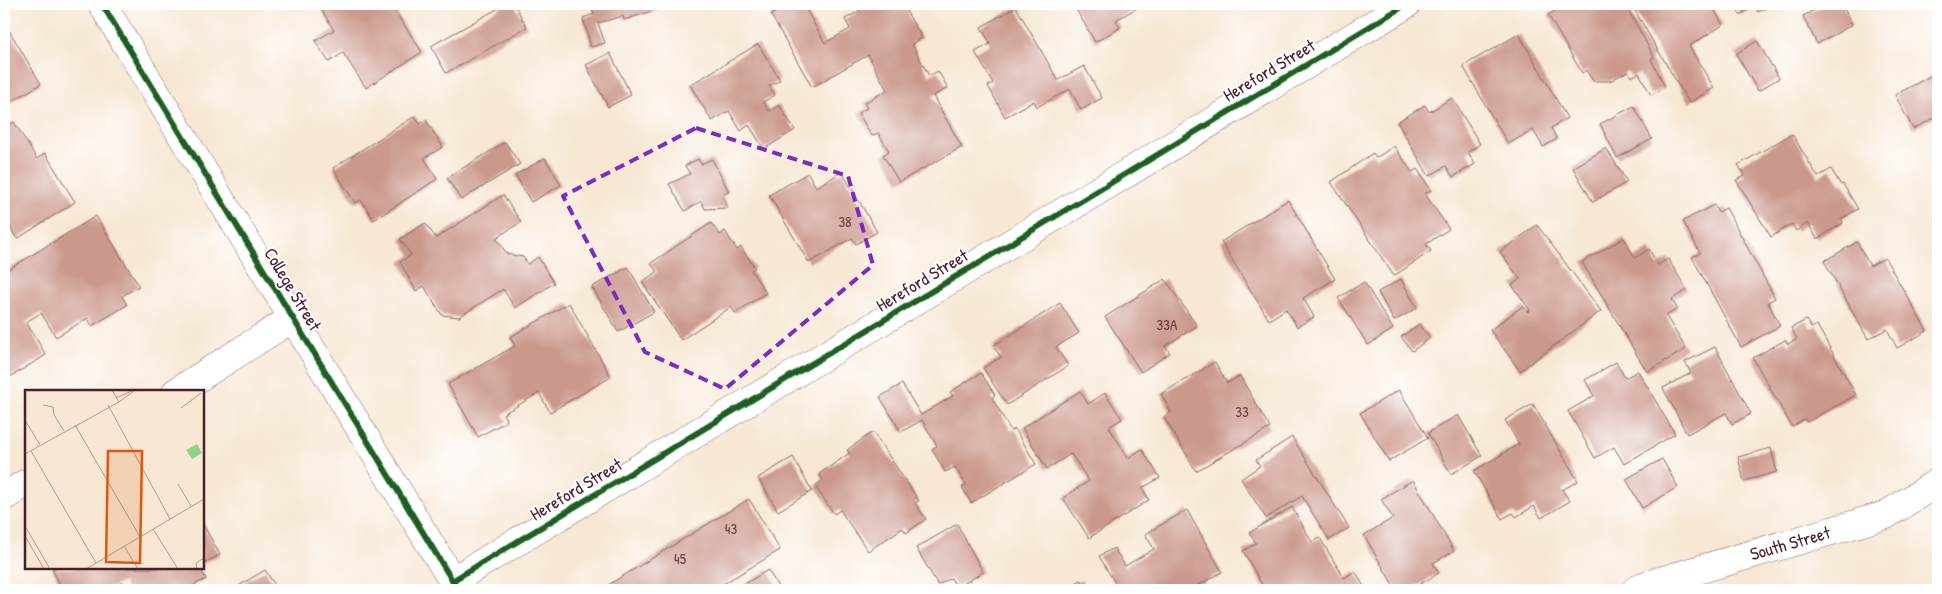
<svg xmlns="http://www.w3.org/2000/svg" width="1942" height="594" font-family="'Patrick Hand',sans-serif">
<rect width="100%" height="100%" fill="#fff"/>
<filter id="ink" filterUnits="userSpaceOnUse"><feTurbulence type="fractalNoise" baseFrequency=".02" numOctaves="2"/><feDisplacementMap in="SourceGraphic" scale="10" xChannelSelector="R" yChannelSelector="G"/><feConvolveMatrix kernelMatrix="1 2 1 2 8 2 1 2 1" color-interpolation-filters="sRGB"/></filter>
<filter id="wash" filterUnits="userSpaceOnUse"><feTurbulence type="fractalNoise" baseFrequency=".0096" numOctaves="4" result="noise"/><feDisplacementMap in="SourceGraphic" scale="20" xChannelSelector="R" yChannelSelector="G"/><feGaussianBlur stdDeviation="1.12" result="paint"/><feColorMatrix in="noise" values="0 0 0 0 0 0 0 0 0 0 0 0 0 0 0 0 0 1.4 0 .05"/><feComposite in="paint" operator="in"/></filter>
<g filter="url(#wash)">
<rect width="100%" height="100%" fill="#f7e7d3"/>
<g id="blocks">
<g fill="#cb998c">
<polygon points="334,4 400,4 393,8 422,52 366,88 343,53 329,62 315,41 334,30 322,11"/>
<polygon points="506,4 514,4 527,27 446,73 431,46"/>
<polygon points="590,4 674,4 624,20 623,16 598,23 605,43 591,47 583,18 594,14"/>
<polygon points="790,4 803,4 825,43 850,29 845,19 872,4 902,4 922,38 912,44 929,76 938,71 948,88 933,96 962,147 899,182 883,155 889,151 878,133 872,136 858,113 867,108 864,103 887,90 868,55 812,87 771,15"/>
<polygon points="1073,4 1144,4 1116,20 1120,28 1095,42"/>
<polygon points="1567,4 1625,4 1654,57 1651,59 1665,87 1651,95 1639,73 1631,77 1628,71 1610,81 1593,81 1586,70 1582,73 1548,15"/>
<polygon points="1631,4 1711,4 1723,25 1689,46 1714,88 1689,103"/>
<polygon points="1735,4 1774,4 1758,12 1755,6 1740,15"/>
<polygon points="1826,4 1842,4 1852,25 1817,44 1803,16"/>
<polygon points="1016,7 1058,80 1084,66 1102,98 1081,110 1070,89 1037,107 1034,101 1005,117 988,86 993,83 975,52 990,44 981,27"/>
<polygon points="4,22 41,84 4,106"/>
<polygon points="1519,34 1567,118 1551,128 1557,139 1543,147 1533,130 1508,144 1463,66"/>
<polygon points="1757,41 1779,78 1758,91 1736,54"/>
<polygon points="758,44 780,80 769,86 775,95 763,102 769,111 779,105 795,130 764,149 749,125 741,131 729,111 712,121 690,85"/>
<polygon points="610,53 631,95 608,107 586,65"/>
<polygon points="1938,72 1938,116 1913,129 1895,95"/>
<polygon points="1452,98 1480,144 1468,152 1475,164 1453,177 1446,166 1429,176 1397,122 1425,105 1429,112"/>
<polygon points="1634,106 1652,139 1617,158 1600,124"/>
<polygon points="415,116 420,124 426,120 443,147 424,158 437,179 374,220 361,200 355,203 333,168"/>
<polygon points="14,122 37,159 45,153 75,202 17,239 4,218 4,129"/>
<polygon points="1792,134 1818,177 1831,169 1841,185 1843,184 1858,209 1841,219 1843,223 1817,239 1808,223 1796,231 1792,224 1771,237 1736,180 1745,176 1738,165"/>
<polygon points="505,142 520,164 461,200 447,178"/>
<polygon points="1394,146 1412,172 1417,169 1431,190 1425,194 1449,229 1426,244 1431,251 1394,276 1331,182 1373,153 1376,158"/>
<polygon points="1606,148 1627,182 1593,202 1573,168"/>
<polygon points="545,158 561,185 531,202 515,175"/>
<polygon points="698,159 701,164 712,159 729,192 722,195 728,208 705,209 701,201 685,211 669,184 690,174 685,166"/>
<polygon points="842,172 877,232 856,244 852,238 809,263 769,195 808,173 816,187"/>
<polygon points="503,195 521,222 496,238 507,254 523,257 528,264 538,257 554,283 515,308 503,289 459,317 442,315 424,286 416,291 400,262 411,255 400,239 425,223 436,238"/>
<polygon points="1288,200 1335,279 1303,298 1314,317 1297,327 1286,309 1269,320 1221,242"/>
<polygon points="1714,205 1718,212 1726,208 1775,298 1768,302 1780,326 1741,347 1692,257 1700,253 1683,221"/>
<polygon points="96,216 139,286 122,296 127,305 92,326 88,318 56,337 41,313 26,322 46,355 5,380 4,272"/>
<polygon points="711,223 720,235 725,231 737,250 741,247 755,268 751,270 766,293 735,313 731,307 681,340 642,282 657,272 651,263"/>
<polygon points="1537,225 1601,311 1520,371 1490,330 1523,306 1528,312 1530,310 1512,285 1520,279 1500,252"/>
<polygon points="1624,238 1635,258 1649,249 1658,265 1668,259 1687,290 1672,299 1677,309 1666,316 1686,349 1647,372 1582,262"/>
<polygon points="1857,242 1870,266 1885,258 1927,331 1897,348 1887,329 1868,339 1824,261"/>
<polygon points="628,267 654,312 618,332 592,287"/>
<polygon points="1165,279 1197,326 1165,346 1170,353 1141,372 1105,317"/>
<polygon points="1401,279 1417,308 1394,321 1378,292"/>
<polygon points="1364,282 1393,329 1368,345 1338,298"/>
<polygon points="569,303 611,377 550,412 539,393 503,414 507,421 478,437 448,384 515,346 510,337"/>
<polygon points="1060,303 1079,333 1056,347 1068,366 1007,405 983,368 1001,357 993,346"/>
<polygon points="1806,320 1811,328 1817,325 1856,395 1807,422 1805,419 1792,427 1753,358 1785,340 1788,344 1797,339 1791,328"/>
<polygon points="1419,324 1430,338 1412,351 1401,337"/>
<polygon points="1715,347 1751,414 1732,424 1726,413 1687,434 1663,388 1691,373 1685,362"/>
<polygon points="1215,362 1227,383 1240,376 1270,428 1196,471 1164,417 1171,412 1161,394"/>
<polygon points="1616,362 1625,378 1638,371 1675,434 1624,464 1614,447 1595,458 1568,411 1594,396 1585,380"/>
<polygon points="981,373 995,395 992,398 1011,431 1015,429 1036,464 971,503 962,487 966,485 955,467 945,472 932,449 937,446 922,420 901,432 880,397 902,384 921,415 953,396 950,392"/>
<polygon points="1399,390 1428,438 1389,461 1360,413"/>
<polygon points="1080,391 1088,404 1105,393 1122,419 1109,427 1128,458 1142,449 1160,478 1142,488 1149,500 1089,538 1063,498 1089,481 1071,454 1047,469 1022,428"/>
<polygon points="1533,404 1578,481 1562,490 1570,501 1541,518 1534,506 1516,517 1513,513 1502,519 1474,471 1519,444 1505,420"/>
<polygon points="1458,415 1482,456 1451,474 1428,433"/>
<polygon points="873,432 919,501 915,503 926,519 906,533 903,528 868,551 840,510 834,514 815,486 823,480 819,474 850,453 847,450"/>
<polygon points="1292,437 1349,528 1329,540 1302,496 1266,518 1241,479 1260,466 1256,460"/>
<polygon points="1771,448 1777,472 1744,481 1738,457"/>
<polygon points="793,457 812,491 778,511 758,478"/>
<polygon points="1662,459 1678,487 1642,508 1626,479"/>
<polygon points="1413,480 1454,551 1433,563 1439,573 1410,590 1396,590 1364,535 1393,518 1381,499"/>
<polygon points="749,499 780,550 713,590 600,590"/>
<polygon points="1292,507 1312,542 1320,538 1344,578 1355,571 1366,590 1265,590 1243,551 1256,543 1249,533"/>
<polygon points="1187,510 1222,572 1190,590 1135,590 1134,588 1130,590 1119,590 1099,556 1114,548 1125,566 1154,549 1145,534"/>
<polygon points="202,522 220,555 202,564"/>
<polygon points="957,524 983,572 957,588 951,578 938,585 916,548"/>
<polygon points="55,568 200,568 206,579 184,590 127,590 123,582 107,590 63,590 52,569"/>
<polygon points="265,570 278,590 232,590"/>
<polygon points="768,570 780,590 739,590 738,588"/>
<polygon points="1081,580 1087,590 1063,590"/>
</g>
</g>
</g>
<g filter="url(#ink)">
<use href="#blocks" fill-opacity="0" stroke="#876566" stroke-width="1"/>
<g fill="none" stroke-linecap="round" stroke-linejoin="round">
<g stroke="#876566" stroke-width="29">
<g id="minor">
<polyline points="176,392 293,318"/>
<polyline points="4,497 26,483"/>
<polyline points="452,581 1407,4"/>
<polyline points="1636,590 1643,586 1886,515 1938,482"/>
</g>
</g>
<g stroke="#876566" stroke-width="29">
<polyline id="tertiary" points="102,4 458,590"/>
</g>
<use href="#minor" stroke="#fff" stroke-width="28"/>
<use href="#tertiary" stroke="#fff" stroke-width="28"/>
<g stroke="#fff" stroke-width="9">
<g id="cycleway">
<polyline points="102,4 458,590"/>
<polyline points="452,581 1407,4"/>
</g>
</g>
<use href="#cycleway" stroke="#1b5e20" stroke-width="6"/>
</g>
</g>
<path fill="none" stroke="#7b2cbf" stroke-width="4" stroke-dasharray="10 6" stroke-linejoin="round" d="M696,128L848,176L873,265L725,389L645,352L563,196Z"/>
<g text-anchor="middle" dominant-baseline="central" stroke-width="4" stroke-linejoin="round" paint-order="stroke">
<g font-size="15" fill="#6a3e43">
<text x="845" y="221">38</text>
<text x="1167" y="324">33A</text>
<text x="1242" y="411">33</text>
<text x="731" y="528">43</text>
<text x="680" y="558">45</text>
</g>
<g font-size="18" fill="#4a1f2b" stroke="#fff">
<text transform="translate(1269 70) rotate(-31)">Hereford Street</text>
<text transform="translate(922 280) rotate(-31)">Hereford Street</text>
<text transform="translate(293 289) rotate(59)">College Street</text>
<text transform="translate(576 489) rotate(-31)">Hereford Street</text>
<text transform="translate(1790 543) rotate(-16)">South Street</text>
</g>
</g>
<g transform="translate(25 390)">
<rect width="179" height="179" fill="#f7e7d3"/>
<path d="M172,54L177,63L167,69L161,60Z" fill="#93d188"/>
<path fill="none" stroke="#b29790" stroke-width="1" d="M87,0L94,12L109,1M91,8L109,0M18,15L28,17L29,25L39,41M83,15L145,129M156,18L176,3M0,30L15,55M50,35L115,147M6,61L71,173M0,64L94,12M153,94L166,116M0,136L25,179M128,139L153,179M0,146L19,179M99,156L113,179M61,179L179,109M172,179L171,173L179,168"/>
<path fill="#e0560e" fill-opacity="0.15" stroke="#e0560e" stroke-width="2.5" d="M83,61H117L115,173L81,172Z"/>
<rect width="179" height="179" fill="none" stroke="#4a1f2b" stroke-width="2.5"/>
</g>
<rect width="1942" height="594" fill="none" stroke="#fff" stroke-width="20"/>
</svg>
